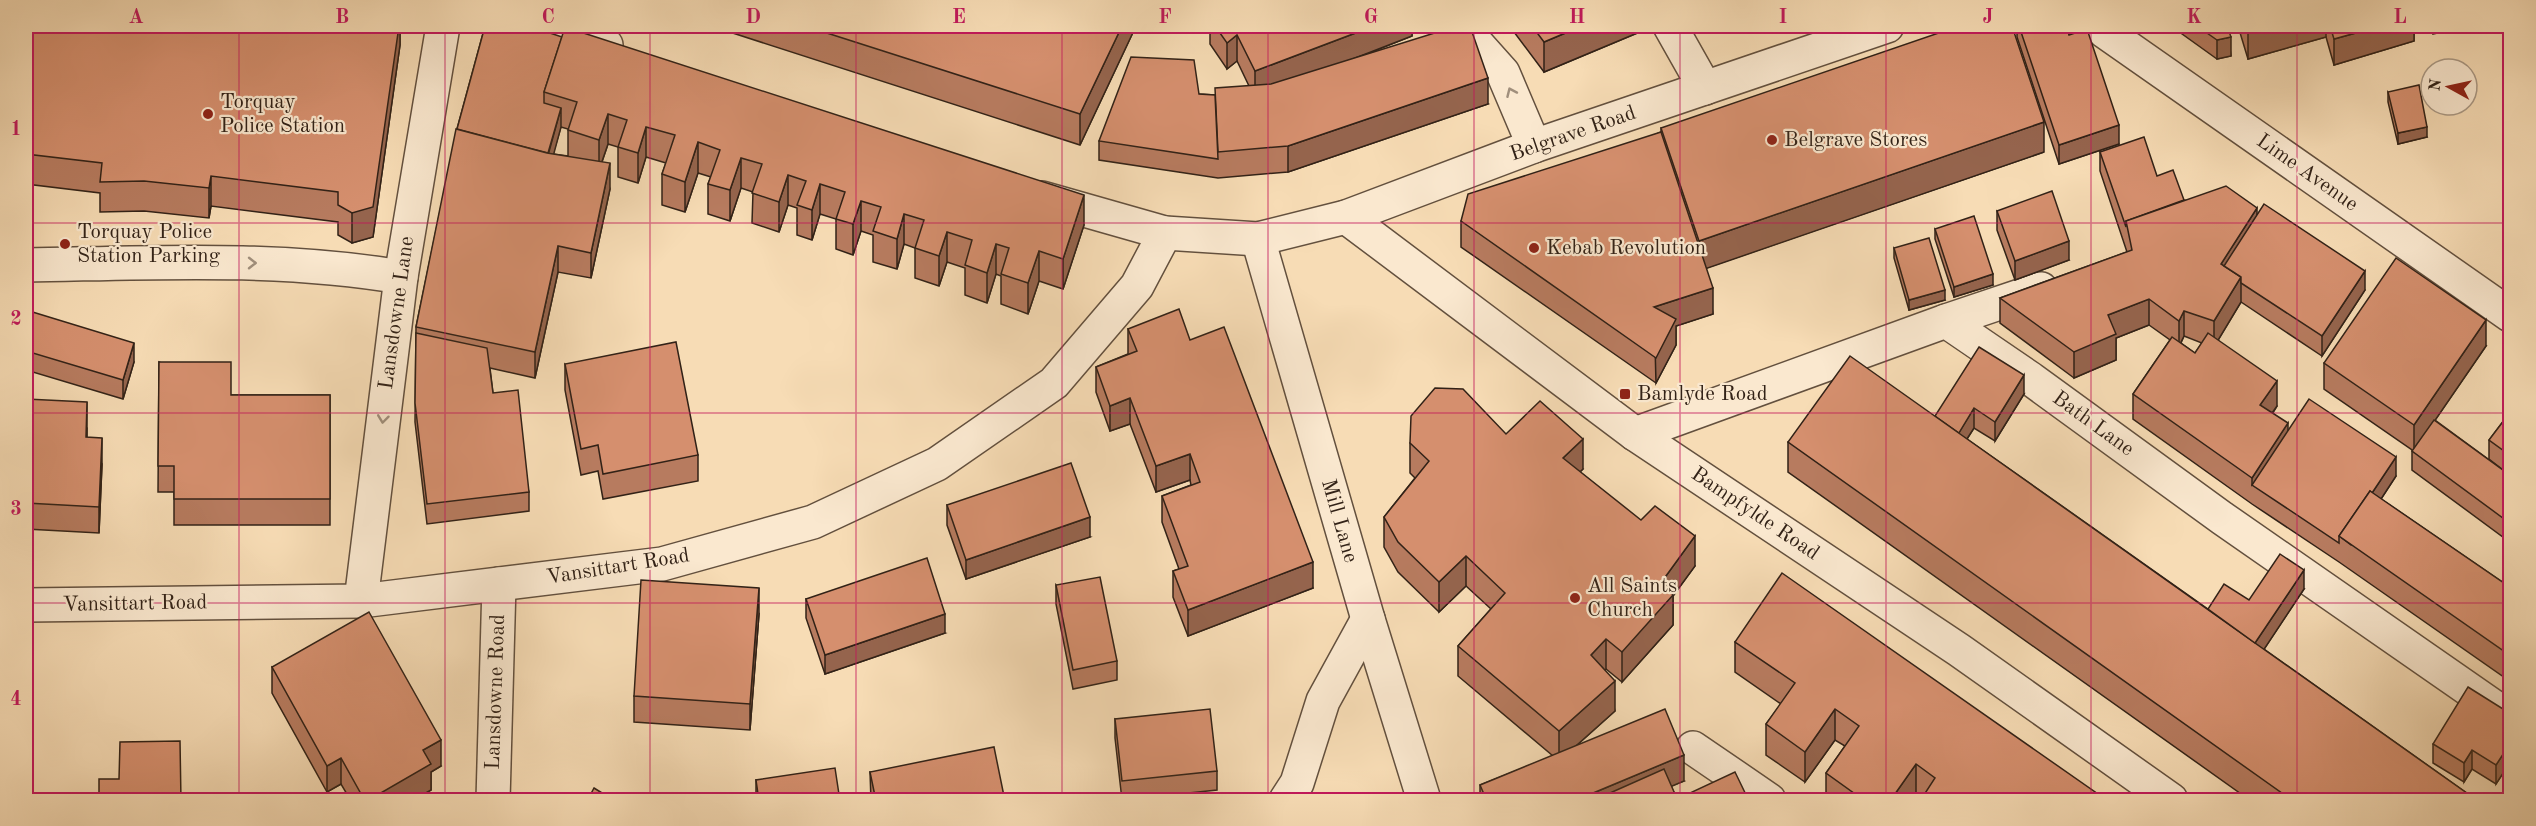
<svg xmlns="http://www.w3.org/2000/svg" width="2536" height="826" font-family="'Old Standard TT',serif">
<rect width="100%" height="100%" fill="#f7dcb5"/>
<filter id="stains"><feTurbulence type="fractalNoise" baseFrequency=".00333" numOctaves="4"/><feColorMatrix values="0 0 0 0 .2 0 0 0 0 .09 0 0 0 0 .02 0 0 0 .5 -.17"/></filter>
<radialGradient id="worn" r=".72"><stop offset=".6" stop-color="#630" stop-opacity="0"/><stop offset="1" stop-color="#630" stop-opacity=".3"/></radialGradient>
<g fill="none" stroke-linecap="round" stroke-linejoin="round">
<g stroke="#63503e" stroke-width="36">
<g id="minor">
<polyline points="554,26 606,45"/>
<polyline points="1461,26 1503,73 1534,146"/>
<polyline points="1670,26 1705,88"/>
<polyline points="2104,31 2510,315"/>
<polyline points="1042,198 1165,233 1258,239 1346,217 1534,146 1887,26"/>
<polyline points="1346,217 1635,434 1959,650 2171,800"/>
<polyline points="1258,239 1368,619 1424,800"/>
<path d="M26,265C151,263 277,256 401,277"/>
<polyline points="1946,321 2041,289"/>
<polyline points="1635,434 1946,321 2031,379 2222,518 2510,718"/>
<polyline points="361,601 401,277 443,26"/>
<polyline points="26,605 361,601 662,564 813,522 937,464 1054,383 1137,286 1165,233"/>
<polyline points="1693,748 1769,800"/>
<polyline points="493,800 499,584"/>
<polyline points="1286,800 1297,783 1323,701 1368,619"/>
</g>
</g>
<use href="#minor" stroke="#fae8cf" stroke-width="33"/>
</g>
<g fill="#b77b5f" stroke="#322217" stroke-width="1.5" fill-rule="evenodd">
<polygon points="26,26 400,26 400,45 373,237 352,243 338,235 338,222 211,206 209,218 144,211 100,212 100,193 26,184"/>
<path d="M485,26L1084,225L1063,289L1039,281L1028,314L1001,304V276L996,274L987,303L965,295V268L947,262L939,286L915,278V248L904,244L897,269L873,262V235L861,231L853,255L836,249V219L820,214L812,240L797,235V208L788,205L779,232L752,223L753,192L741,188L730,221L708,214V184L711,177L698,173L685,212L662,205V174L666,163L646,157L638,183L618,177V147L608,144L602,162L610,189L591,278L558,272L535,378L490,368L493,393L529,492V511L427,524L415,422L416,327L457,129ZM561,127L568,129V156L553,154Z"/>
<polygon points="711,26 1136,26 1080,145"/>
<polygon points="1210,26 1412,26 1412,36 1369,53 1488,104 1288,172 1218,178 1099,160 1099,141 1199,94 1215,95 1249,86 1237,61 1227,69 1210,44"/>
<polygon points="1514,26 1647,26 1647,29 1544,72 1514,32"/>
<polygon points="2017,26 2066,26 2069,35 2119,144 2059,164 2017,37"/>
<polygon points="2171,26 2227,26 2231,56 2217,59"/>
<polygon points="2238,26 2414,26 2414,41 2334,65 2326,37 2248,59"/>
<polygon points="2388,92 2427,137 2398,144 2388,102"/>
<polygon points="1661,128 2044,152 1706,268 1713,314 1676,326 1676,345 1656,383 1461,247 1461,221 1661,132"/>
<path d="M2100,152L2157,176L2184,200L2257,215L2365,290L2322,356L2241,302L2218,340L2277,406L2273,413L2288,430L2396,476L2381,499L2511,588V682L2339,562L2252,504L2133,419V394L2170,340L2149,325L2116,338V360L2074,378L2000,323V298L2127,252L2100,171ZM2184,336L2202,343L2195,353L2181,343Z"/>
<polygon points="1997,211 2069,260 2015,280 1997,230"/>
<polygon points="1935,229 1993,285 1954,297 1935,239"/>
<polygon points="1894,248 1945,300 1909,310 1894,258"/>
<polygon points="26,313 134,362 123,399 26,370"/>
<polygon points="1128,329 1190,340 1313,588 1188,636 1173,597 1173,571 1179,569 1162,522 1162,496 1191,485 1190,480 1156,492 1130,424 1110,431 1096,392 1096,367 1128,354"/>
<polygon points="2486,346 2435,420 2511,476 2511,543 2412,470 2412,450 2324,389 2324,363"/>
<polygon points="159,362 231,395 330,395 330,525 174,525 174,492 158,492"/>
<polygon points="565,364 698,455 698,481 603,499 598,471 581,475 565,390"/>
<polygon points="2024,394 1995,441 1974,428 1967,439 2208,609 2304,589 2264,649 2478,801 2251,801 1788,472 1788,442 1935,416"/>
<polygon points="26,399 87,428 87,437 102,464 99,533 26,529"/>
<polygon points="2511,411 2511,476 2489,459 2489,440"/>
<polygon points="1506,434 1583,469 1580,472 1695,566 1673,596 1673,625 1622,682 1606,669 1605,670 1615,711 1576,746 1684,781 1671,786 1677,799 1749,801 1480,801 1480,785 1553,756 1458,676 1458,646 1491,609 1466,586 1439,612 1398,572 1384,547 1384,517 1415,478 1410,473 1410,443"/>
<polygon points="947,505 1090,537 966,579 947,525"/>
<polygon points="1056,585 1117,661 1117,680 1073,689 1056,604"/>
<polygon points="806,599 945,633 825,674 806,618"/>
<polygon points="759,614 750,730 634,722 634,696"/>
<polygon points="1735,642 2108,801 1921,799 1916,794 1911,801 1826,801 1826,773 1845,746 1835,740 1805,782 1766,755 1766,724 1781,704 1735,672"/>
<polygon points="272,667 441,766 431,772 431,790 412,801 351,801 341,784 327,792 272,693"/>
<polygon points="2511,714 2511,761 2496,784 2472,769 2464,782 2433,763 2433,744"/>
<polygon points="1115,719 1217,771 1217,790 1122,800 1115,738"/>
<polygon points="870,772 1005,801 871,801"/>
<polygon points="756,780 840,801 756,801"/>
</g>
<g fill="#95644d" stroke="#322217" stroke-width="1.5">
<polygon points="399,26 400,26 400,45 373,237 352,243 352,213"/>
<polygon points="1122,26 1136,26 1080,145 1080,114"/>
<polygon points="1374,26 1412,26 1412,36 1255,97 1255,71"/>
<polygon points="1582,26 1647,26 1647,29 1544,72 1544,42"/>
<polygon points="2275,26 2326,26 2326,37 2248,59 2248,33"/>
<polygon points="2381,26 2414,26 2414,41 2334,65 2334,39"/>
<polygon points="2433,26 2468,26 2433,34"/>
<polygon points="1237,35 1237,61 1227,69 1227,43"/>
<polygon points="2231,37 2231,56 2217,59 2217,40"/>
<polygon points="1488,78 1488,104 1288,172 1288,146"/>
<polygon points="561,108 561,127 547,179 547,159"/>
<polygon points="608,114 608,144 599,170 599,140"/>
<polygon points="2044,122 2044,152 1699,271 1699,241"/>
<polygon points="2119,125 2119,144 2059,164 2059,145"/>
<polygon points="646,127 646,157 638,183 638,153"/>
<polygon points="2427,127 2427,137 2398,144 2398,133"/>
<polygon points="698,142 698,173 685,212 685,182"/>
<polygon points="741,158 741,188 730,221 730,190"/>
<polygon points="610,163 610,189 591,278 591,253"/>
<polygon points="788,175 788,205 779,232 779,202"/>
<polygon points="211,176 211,206 209,218 209,188"/>
<polygon points="820,184 820,214 812,240 812,210"/>
<polygon points="1084,195 1084,225 1063,289 1063,259"/>
<polygon points="861,201 861,231 853,255 853,224"/>
<polygon points="2257,208 2257,234 2229,276 2221,264"/>
<polygon points="904,214 904,244 897,269 897,239"/>
<polygon points="947,232 947,262 939,286 939,256"/>
<polygon points="2069,241 2069,260 2015,280 2015,261"/>
<polygon points="996,244 996,274 987,303 987,273"/>
<polygon points="558,246 558,272 535,378 535,352"/>
<polygon points="1039,251 1039,281 1028,314 1028,283"/>
<polygon points="2365,271 2365,290 2322,356 2322,336"/>
<polygon points="1993,274 1993,285 1954,297 1954,287"/>
<polygon points="2241,277 2241,302 2214,347 2214,321"/>
<polygon points="1713,288 1713,314 1676,326 1676,345 1656,383 1654,307"/>
<polygon points="1945,290 1945,300 1909,310 1909,300"/>
<polygon points="2149,299 2149,325 2116,338 2116,360 2074,378 2074,352 2108,315"/>
<polygon points="2184,311 2184,336 2179,346 2179,321"/>
<polygon points="2486,320 2486,346 2414,451 2414,425"/>
<polygon points="134,343 134,362 123,399 123,380"/>
<polygon points="2024,375 2024,394 1995,441 1995,422"/>
<polygon points="2277,381 2277,406 2260,430 2260,405"/>
<polygon points="1130,398 1130,424 1110,431 1110,406"/>
<polygon points="87,402 87,428 86,463 86,437"/>
<polygon points="1974,408 1974,428 1954,459 1954,440"/>
<polygon points="2288,423 2288,449 2252,485 2252,478"/>
<polygon points="102,438 102,464 99,533 99,507"/>
<polygon points="1583,439 1583,469 1563,488 1563,458"/>
<polygon points="1190,454 1190,480 1156,492 1156,466"/>
<polygon points="2396,457 2396,476 2351,545 2342,538"/>
<polygon points="1090,517 1090,537 966,579 966,560"/>
<polygon points="1695,536 1695,566 1673,596 1673,625 1622,682 1622,652 1663,580"/>
<polygon points="1466,556 1466,586 1439,612 1439,582"/>
<polygon points="1313,562 1313,588 1188,636 1188,610"/>
<polygon points="2304,570 2304,589 2251,669 2251,649"/>
<polygon points="759,588 759,614 750,730 750,704"/>
<polygon points="945,614 945,633 825,674 825,655"/>
<polygon points="1606,639 1606,669 1591,685 1591,655"/>
<polygon points="1615,681 1615,711 1559,761 1559,731"/>
<polygon points="1835,709 1835,740 1805,782 1805,752"/>
<polygon points="441,740 441,766 431,772 431,790 412,801 367,801 423,750"/>
<polygon points="2511,742 2511,761 2496,784 2496,765"/>
<polygon points="33,743 33,762 30,801 29,801"/>
<polygon points="2472,750 2472,769 2464,782 2464,763"/>
<polygon points="1684,755 1684,781 1637,801 1586,801 1586,796"/>
<polygon points="341,758 341,784 327,792 327,766"/>
<polygon points="1916,764 1916,794 1911,801 1890,801"/>
</g>
<g fill="#d58f6e" stroke="#322217" stroke-width="1.5">
<polygon points="26,26 399,26 373,207 352,213 338,205 338,192 211,176 209,188 144,181 100,182 102,163 26,154"/>
<polygon points="485,26 529,26 562,37 544,92 544,103 561,108 548,153 457,129"/>
<polygon points="805,26 1122,26 1080,114"/>
<polygon points="1215,26 1374,26 1255,71 1237,35 1227,43"/>
<polygon points="1457,26 1470,26 1488,78 1288,146 1218,152 1215,88 1271,84"/>
<polygon points="1532,26 1582,26 1544,42"/>
<polygon points="1959,26 2012,26 2044,122 1699,241 1661,128"/>
<polygon points="2019,26 2066,26 2069,35 2087,29 2119,125 2059,145"/>
<polygon points="2197,26 2227,26 2231,37 2217,40"/>
<polygon points="2246,26 2275,26 2248,33"/>
<polygon points="2330,26 2381,26 2334,39"/>
<polygon points="565,27 1084,195 1063,259 1039,251 1028,283 1001,274 1009,248 996,244 987,273 965,265 972,240 947,232 939,256 915,248 924,220 904,214 897,239 873,231 881,207 861,201 853,224 836,219 845,192 820,184 812,210 797,205 806,181 788,175 779,202 752,193 762,164 741,158 730,190 708,184 720,150 698,142 685,182 662,174 675,135 646,127 638,153 618,147 627,120 608,114 599,140 568,130 577,102 544,92"/>
<polygon points="1131,57 1194,60 1199,94 1215,95 1218,159 1099,141"/>
<polygon points="2419,85 2427,127 2398,133 2388,92"/>
<polygon points="456,129 547,153 610,163 591,253 558,246 535,352 416,327"/>
<polygon points="1661,132 1713,288 1654,307 1676,319 1656,358 1461,221 1468,194"/>
<polygon points="2144,137 2157,176 2173,170 2184,200 2126,221 2126,227 2100,152"/>
<polygon points="2226,186 2257,208 2221,264 2241,277 2214,321 2184,311 2179,321 2149,299 2108,315 2116,334 2074,352 2000,298 2132,250 2126,221"/>
<polygon points="2052,191 2069,241 2015,261 1997,211"/>
<polygon points="2264,204 2365,271 2322,336 2241,283 2241,277 2224,266"/>
<polygon points="1974,216 1993,274 1954,287 1935,229"/>
<polygon points="1929,238 1945,290 1909,300 1894,248"/>
<polygon points="2396,258 2486,320 2414,425 2324,363"/>
<polygon points="1179,309 1190,340 1224,327 1313,562 1188,610 1173,571 1188,566 1162,496 1200,482 1190,454 1156,466 1130,398 1110,406 1096,367 1137,351 1128,329"/>
<polygon points="26,310 134,343 123,380 26,351"/>
<polygon points="416,333 487,348 493,393 518,390 529,492 427,504 415,403"/>
<polygon points="2208,333 2277,381 2260,405 2288,423 2252,478 2133,394 2172,337 2195,353"/>
<polygon points="676,342 698,455 603,474 598,445 581,449 565,364"/>
<polygon points="1979,347 2024,375 1995,422 1974,408 1959,433 1935,416"/>
<polygon points="1850,356 2478,801 2293,801 1788,442"/>
<polygon points="159,362 231,362 231,395 330,395 330,499 174,499 174,466 158,466"/>
<polygon points="1435,388 1463,389 1506,434 1540,401 1583,439 1563,458 1641,520 1655,506 1695,536 1663,580 1673,595 1622,652 1606,639 1591,655 1615,681 1559,731 1458,646 1505,593 1466,556 1439,582 1398,542 1384,517 1429,461 1410,443 1411,416"/>
<polygon points="26,399 87,402 86,437 102,438 99,507 26,503"/>
<polygon points="2309,399 2396,457 2372,493 2370,491 2339,536 2339,543 2252,485"/>
<polygon points="2511,411 2511,456 2489,440"/>
<polygon points="2434,420 2511,476 2511,524 2412,451"/>
<polygon points="1071,463 1090,517 966,560 947,505"/>
<polygon points="2370,491 2511,588 2511,656 2339,536"/>
<polygon points="2280,554 2304,570 2255,643 2208,609 2224,584 2249,600"/>
<polygon points="927,558 945,614 825,655 806,599"/>
<polygon points="1782,573 2108,801 1920,801 1935,778 1916,764 1890,801 1865,801 1826,773 1859,726 1835,709 1805,752 1766,724 1795,683 1735,642"/>
<polygon points="1100,577 1117,661 1073,670 1056,585"/>
<polygon points="641,580 759,588 750,704 634,696"/>
<polygon points="369,612 441,740 423,750 431,764 367,801 365,801 341,758 327,766 272,667"/>
<polygon points="2468,687 2511,714 2511,742 2496,765 2472,750 2464,763 2433,744"/>
<polygon points="1210,709 1217,771 1122,781 1115,719"/>
<polygon points="1665,709 1684,755 1586,796 1588,801 1487,801 1480,785"/>
<polygon points="180,741 181,801 99,801 99,779 119,779 120,742"/>
<polygon points="26,743 33,743 29,801 26,801"/>
<polygon points="994,747 1005,801 876,801 870,772"/>
<polygon points="835,768 840,801 759,801 756,780"/>
<polygon points="1664,769 1678,801 1592,801"/>
<polygon points="1735,772 1749,801 1678,801 1677,799"/>
<polygon points="594,788 615,801 587,801"/>
</g>
<defs><path id="oneway-chevron" d="M-2-3.5L2.5 0L-2 3.5" fill="none" stroke-width="1.6" stroke-linecap="round" stroke-linejoin="round" transform="scale(1.5)"/></defs>
<g stroke="#a08f7c">
<use href="#oneway-chevron" transform="translate(1511 92) rotate(-114)"/>
<use href="#oneway-chevron" transform="translate(252 263)"/>
<use href="#oneway-chevron" transform="translate(383 419) rotate(97)"/>
</g>
<path fill="none" stroke="#c2185b" stroke-width="1.5" stroke-opacity="0.55" d="M239,26V800M445,26V800M650,26V800M856,26V800M1062,26V800M1268,26V800M1474,26V800M1680,26V800M1886,26V800M2091,26V800M2297,26V800M26,223H2510M26,413H2510M26,603H2510"/>
<g fill="#8f2418" stroke="#fae8cf" stroke-width="2">
<circle cx="208" cy="114" r="6"/>
<circle cx="1772" cy="140" r="6"/>
<circle cx="65" cy="244" r="6"/>
<circle cx="1534" cy="248" r="6"/>
<rect x="1619" y="388" width="12" height="12" rx="3"/>
<circle cx="1575" cy="598" r="6"/>
</g>
<g text-anchor="middle" dominant-baseline="central" stroke-width="4.5" stroke-linejoin="round" paint-order="stroke">
<g font-size="21" fill="#322217" stroke="#fae8cf" text-anchor="start">
<text x="220" y="102">Torquay<tspan x="220" dy="24">Police Station</tspan></text>
<text x="1784" y="140">Belgrave Stores</text>
<text x="77" y="232">Torquay Police<tspan x="77" dy="24">Station Parking</tspan></text>
<text x="1546" y="248">Kebab Revolution</text>
<text x="1637" y="394">Bamlyde Road</text>
<text x="1587" y="586">All Saints<tspan x="1587" dy="24">Church</tspan></text>
</g>
<g font-size="21" fill="#322217" stroke="#fae8cf">
<text transform="translate(1573 134) rotate(-19)">Belgrave Road</text>
<text transform="translate(2307 173) rotate(35)">Lime Avenue</text>
<text transform="translate(397 313) rotate(-82)">Lansdowne Lane</text>
<text transform="translate(2093 424) rotate(36)">Bath Lane</text>
<text transform="translate(1755 514) rotate(34)">Bampfylde Road</text>
<text transform="translate(1339 521) rotate(74)">Mill Lane</text>
<text transform="translate(618 567) rotate(-9)">Vansittart Road</text>
<text transform="translate(135 604) rotate(-1)">Vansittart Road</text>
<text transform="translate(496 692) rotate(-88)">Lansdowne Road</text>
</g>
</g>
<rect width="2536" height="826" fill="none" stroke="#f7dcb5" stroke-width="66"/>
<g transform="translate(2449 87) rotate(278)"><circle r="28" fill="#fae8cf" stroke="#aa9985" stroke-width="1.5"/>
<path d="M0-4.5L10 22L0 15L-10 22Z" fill="#8f2418"/>
<text y="-9" font-size="16" font-weight="bold" text-anchor="middle" fill="#322217">N</text>
</g>
<rect x="33" y="33" width="2470" height="760" fill="none" stroke="#c2185b" stroke-width="2"/>
<g font-size="20" text-anchor="middle" font-weight="bold" fill="#c2185b">
<text x="136" y="23">A</text>
<text x="342" y="23">B</text>
<text x="548" y="23">C</text>
<text x="753" y="23">D</text>
<text x="959" y="23">E</text>
<text x="1165" y="23">F</text>
<text x="1371" y="23">G</text>
<text x="1577" y="23">H</text>
<text x="1783" y="23">I</text>
<text x="1988" y="23">J</text>
<text x="2194" y="23">K</text>
<text x="2400" y="23">L</text>
<text x="16" y="135">1</text>
<text x="16" y="325">2</text>
<text x="16" y="515">3</text>
<text x="16" y="705">4</text>
</g>
<rect width="100%" height="100%" filter="url(#stains)"/>
<rect width="100%" height="100%" fill="url(#worn)"/>
</svg>
